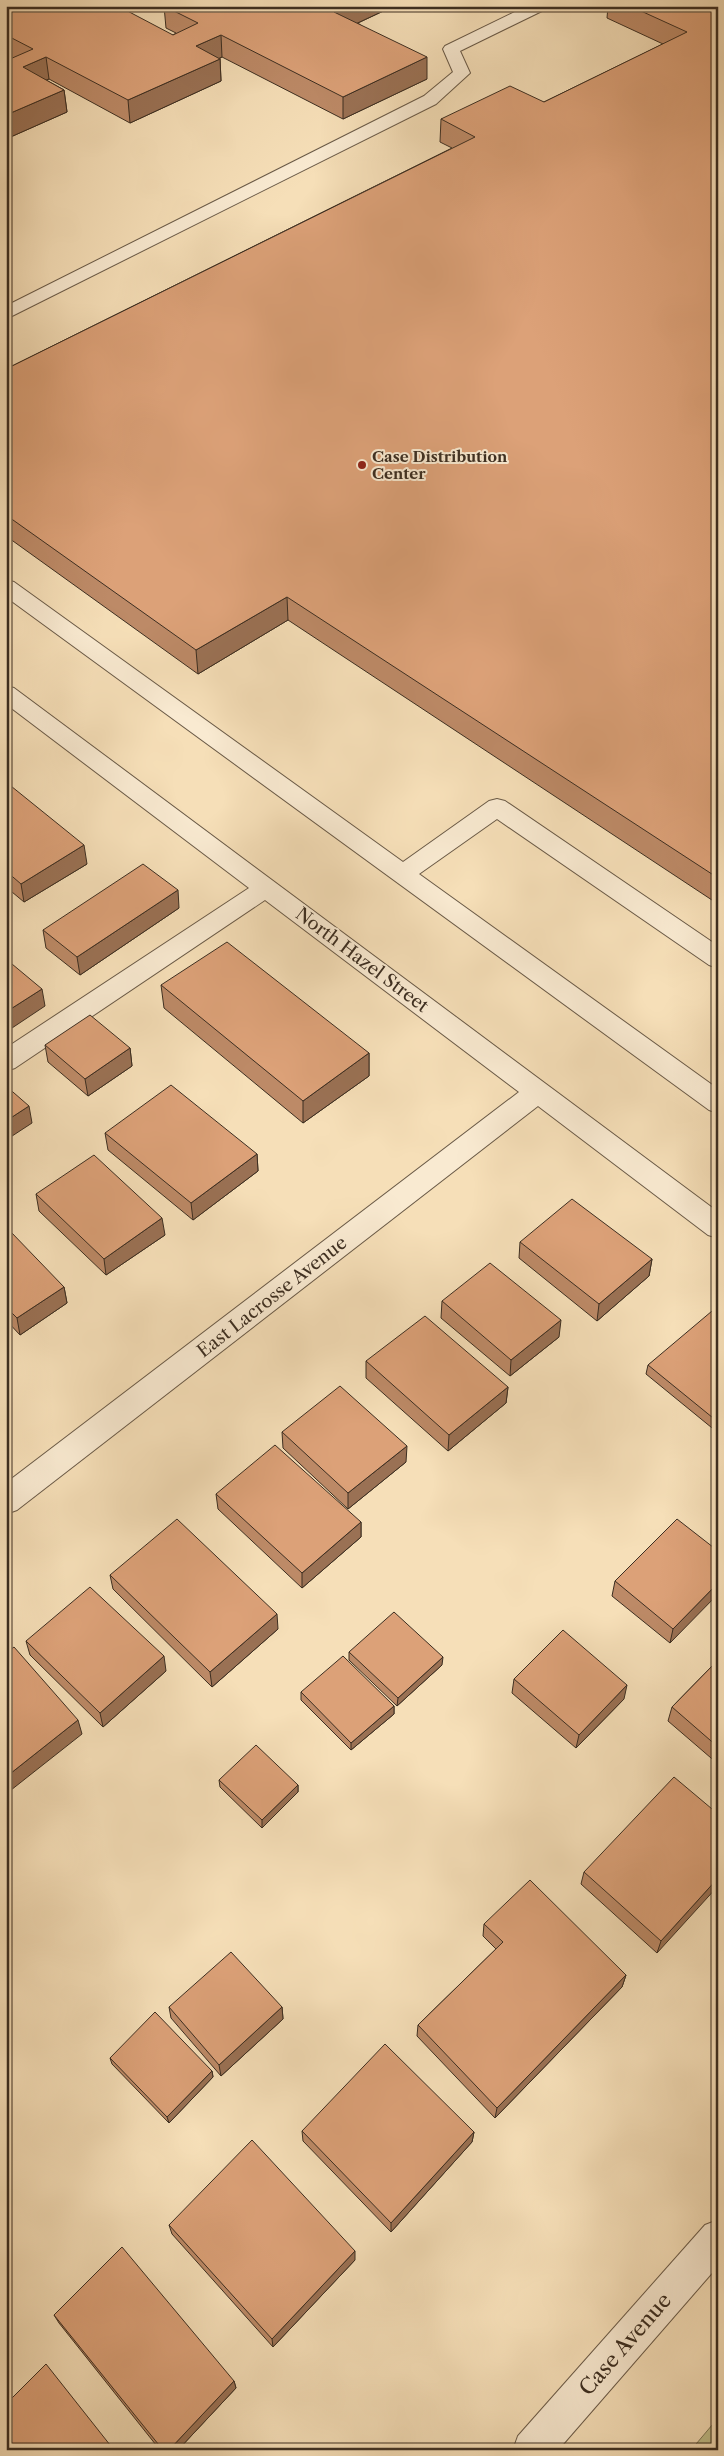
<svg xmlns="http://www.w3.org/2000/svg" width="724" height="2456" font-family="'Libre Caslon Text',serif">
<rect width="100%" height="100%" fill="#f6dfb8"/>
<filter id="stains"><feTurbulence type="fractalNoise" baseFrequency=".004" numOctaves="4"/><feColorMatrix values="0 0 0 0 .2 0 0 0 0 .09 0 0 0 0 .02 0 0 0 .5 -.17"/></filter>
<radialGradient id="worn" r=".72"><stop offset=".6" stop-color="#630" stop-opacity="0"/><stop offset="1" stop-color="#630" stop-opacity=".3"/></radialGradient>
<polygon fill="#c1c08b" stroke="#7e7756" points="718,2418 718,2450 691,2450"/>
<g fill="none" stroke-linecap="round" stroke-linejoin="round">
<g stroke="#6a5a47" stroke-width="2">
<g id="minor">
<polygon points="527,6 548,6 546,9 460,51 470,73 436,104 6,319 6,306 424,96 453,72 443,49 445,46"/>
<polygon points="6,580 14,582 403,862 489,801 497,799 505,801 718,946 718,968 709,965 497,819 419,874 718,1089 718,1113 709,1110 6,597"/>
<polygon points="6,686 14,688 718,1212 718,1238 708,1235 538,1106 17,1510 6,1514 6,1483 519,1092 265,900 15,1068 6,1071 6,1048 249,888 6,704"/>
<polygon points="718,2220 718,2266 558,2450 513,2450 518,2436 705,2225"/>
</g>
</g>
<use href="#minor" fill="#f9ead1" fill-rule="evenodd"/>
</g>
<g fill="#bd8a67" stroke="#3c2e21">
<polygon points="6,6 173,35 176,33 166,28 164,6 394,6 358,23 427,79 343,119 222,57 220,58 221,81 130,123 49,79 46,80 64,90 67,112 6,139 6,57 10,59 12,58 6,55"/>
<polygon points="608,6 718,6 718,904 288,620 198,674 6,536 6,369 452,148 440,142 441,119 544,102 663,44 607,18"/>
<polygon points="6,782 87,864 24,902 6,887"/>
<polygon points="179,908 80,975 46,948 43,930"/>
<polygon points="161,985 369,1053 369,1076 303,1123 164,1008"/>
<polygon points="45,1045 130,1048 132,1066 88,1096 48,1062"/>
<polygon points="105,1133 257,1154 258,1171 193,1220 108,1150"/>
<polygon points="36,1194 165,1235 106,1275 39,1211"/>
<polygon points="6,1233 64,1287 67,1303 20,1335 6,1320"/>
<polygon points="520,1242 652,1259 649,1276 597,1321 519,1258"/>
<polygon points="442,1301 559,1337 510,1376 441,1318"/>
<polygon points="718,1315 718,1431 717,1432 646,1374 648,1365"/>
<polygon points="366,1361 508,1387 506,1403 448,1451 366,1378"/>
<polygon points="282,1432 406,1462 348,1509 283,1448"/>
<polygon points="216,1494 361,1522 361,1537 302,1588 218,1509"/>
<polygon points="718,1551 670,1643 612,1596 615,1581"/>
<polygon points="110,1575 278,1629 212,1687 113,1589"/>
<polygon points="26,1641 166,1671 103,1727 30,1655"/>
<polygon points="349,1652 442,1665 397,1706 349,1660"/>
<polygon points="718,1660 718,1764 668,1721 672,1707"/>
<polygon points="514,1679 624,1699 576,1748 512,1693"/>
<polygon points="301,1692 394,1706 394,1714 351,1750 301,1700"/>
<polygon points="219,1780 298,1785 298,1792 262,1828 220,1787"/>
<polygon points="718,1814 657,1953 581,1884 584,1872"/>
<polygon points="484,1924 626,1975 622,1987 495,2118 417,2036 418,2025 496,1949 483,1936"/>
<polygon points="169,2007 282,2007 283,2019 221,2076 171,2018"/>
<polygon points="110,2058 212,2071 213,2077 169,2123 112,2064"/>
<polygon points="302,2131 474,2132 472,2142 391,2232 303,2141"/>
<polygon points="169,2225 355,2260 273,2347 172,2234"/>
<polygon points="54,2315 234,2381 236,2388 178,2450 160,2450 59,2323"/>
</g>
<g fill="#9a7154" stroke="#3c2e21">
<polygon points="346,6 394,6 334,34 334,12"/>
<polygon points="221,35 222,57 197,68 196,46"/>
<polygon points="46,57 49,79 25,89 23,67"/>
<polygon points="427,57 427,79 343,119 343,97"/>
<polygon points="220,59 221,81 130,123 128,100"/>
<polygon points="64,90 67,112 6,139 6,115"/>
<polygon points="287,597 288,620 198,674 196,650"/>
<polygon points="84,845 87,864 24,902 21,884"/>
<polygon points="178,890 179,908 80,975 77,957"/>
<polygon points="42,989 45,1006 6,1032 6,1012"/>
<polygon points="130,1048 132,1066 88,1096 85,1079"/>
<polygon points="369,1053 369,1076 303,1123 303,1101"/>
<polygon points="29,1106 32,1123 6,1140 6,1121"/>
<polygon points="257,1154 258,1171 193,1220 191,1203"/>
<polygon points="162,1218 165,1235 106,1275 104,1259"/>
<polygon points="652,1259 649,1276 597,1321 599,1304"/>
<polygon points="64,1287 67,1303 20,1335 17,1318"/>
<polygon points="561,1320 559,1337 510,1376 511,1360"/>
<polygon points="508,1387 506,1403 448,1451 449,1435"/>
<polygon points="407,1446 406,1462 348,1509 348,1493"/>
<polygon points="361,1522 361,1537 302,1588 302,1573"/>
<polygon points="718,1583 718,1594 670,1643 673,1629"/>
<polygon points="277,1614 278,1629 212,1687 210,1672"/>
<polygon points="164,1656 166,1671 103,1727 100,1713"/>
<polygon points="443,1657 442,1665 397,1706 398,1698"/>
<polygon points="627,1685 624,1699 576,1748 579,1735"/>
<polygon points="394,1706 394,1714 351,1750 351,1743"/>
<polygon points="78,1720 82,1734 6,1794 6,1777"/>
<polygon points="298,1785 298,1792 262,1828 262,1820"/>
<polygon points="718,1878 718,1886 657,1953 661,1941"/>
<polygon points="626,1975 622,1987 495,2118 497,2108"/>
<polygon points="282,2007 283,2019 221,2076 219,2065"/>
<polygon points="212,2071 213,2077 169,2123 167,2117"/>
<polygon points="474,2132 472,2142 391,2232 391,2223"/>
<polygon points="355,2251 355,2260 273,2347 272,2339"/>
<polygon points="234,2381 236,2388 178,2450 169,2450"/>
</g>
<g fill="#dca178" stroke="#3c2e21">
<polygon points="6,6 118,6 173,35 198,23 164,6 346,6 334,12 427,57 343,97 221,35 196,46 220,59 128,100 46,57 23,67 64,90 6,115 6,57 10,59 33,49 6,35"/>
<polygon points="630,6 718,6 718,878 287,597 196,650 6,515 6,369 475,137 441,119 510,86 544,102 687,32"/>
<polygon points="6,782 84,845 21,884 6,871"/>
<polygon points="143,864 178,890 77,957 43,930"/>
<polygon points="227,942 369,1053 303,1101 161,985"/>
<polygon points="6,959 42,989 6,1012"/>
<polygon points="90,1015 130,1048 85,1079 45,1045"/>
<polygon points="171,1085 257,1154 191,1203 105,1133"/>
<polygon points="6,1086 29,1106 6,1121"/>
<polygon points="94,1155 162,1218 104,1259 36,1194"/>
<polygon points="572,1199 652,1259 599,1304 520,1242"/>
<polygon points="10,1231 64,1287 17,1318 6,1307 6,1233"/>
<polygon points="490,1263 561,1320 511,1360 442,1301"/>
<polygon points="712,1311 718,1315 718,1422 648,1365"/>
<polygon points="425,1316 508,1387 449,1435 366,1361"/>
<polygon points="340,1386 407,1446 348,1493 282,1432"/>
<polygon points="275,1445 361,1522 302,1573 216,1494"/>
<polygon points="177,1519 277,1614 210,1672 110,1575"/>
<polygon points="677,1519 718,1551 718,1583 673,1629 615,1581"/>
<polygon points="90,1587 164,1656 100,1713 26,1641"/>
<polygon points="394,1612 443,1657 398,1698 349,1652"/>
<polygon points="563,1630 627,1685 579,1735 514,1679"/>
<polygon points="14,1647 78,1720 6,1777 6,1653"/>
<polygon points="343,1656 394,1706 351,1743 301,1692"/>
<polygon points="718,1660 718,1747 672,1707"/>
<polygon points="256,1745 298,1785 262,1820 219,1780"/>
<polygon points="674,1777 718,1814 718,1878 661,1941 584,1872"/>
<polygon points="530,1880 626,1975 497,2108 418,2025 503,1942 484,1924"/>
<polygon points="231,1952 282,2007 219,2065 169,2007"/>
<polygon points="155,2012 212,2071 167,2117 110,2058"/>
<polygon points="385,2044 474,2132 391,2223 302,2131"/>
<polygon points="252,2140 355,2251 272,2339 169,2225"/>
<polygon points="122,2247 234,2381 169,2450 163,2450 54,2315"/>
<polygon points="46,2364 114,2450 6,2450 6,2404"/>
</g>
<circle fill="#8f2418" stroke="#f9ead1" stroke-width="2" cx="362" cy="465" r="5"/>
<g text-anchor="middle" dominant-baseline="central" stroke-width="4" stroke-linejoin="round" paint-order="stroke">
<g font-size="15" font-weight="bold" fill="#3c2e21" stroke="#f9ead1" text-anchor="start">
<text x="372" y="456">Case Distribution<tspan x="372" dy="17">Center</tspan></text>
</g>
<g font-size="18" fill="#3c2e21" stroke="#f9ead1">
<text transform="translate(362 960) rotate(37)">North Hazel Street</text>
<text transform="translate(272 1297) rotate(-38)">East Lacrosse Avenue</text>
</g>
<g font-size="21" fill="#3c2e21" stroke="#f9ead1">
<text transform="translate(625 2344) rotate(-49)">Case Avenue</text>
</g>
</g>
<rect width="724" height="2456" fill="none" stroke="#f6dfb8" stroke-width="25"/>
<rect x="8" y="8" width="709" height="2441" fill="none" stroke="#3c2e21" stroke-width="2.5"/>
<rect x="12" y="12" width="699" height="2431" fill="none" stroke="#3c2e21"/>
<rect width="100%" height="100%" filter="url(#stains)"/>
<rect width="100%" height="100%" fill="url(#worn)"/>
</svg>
